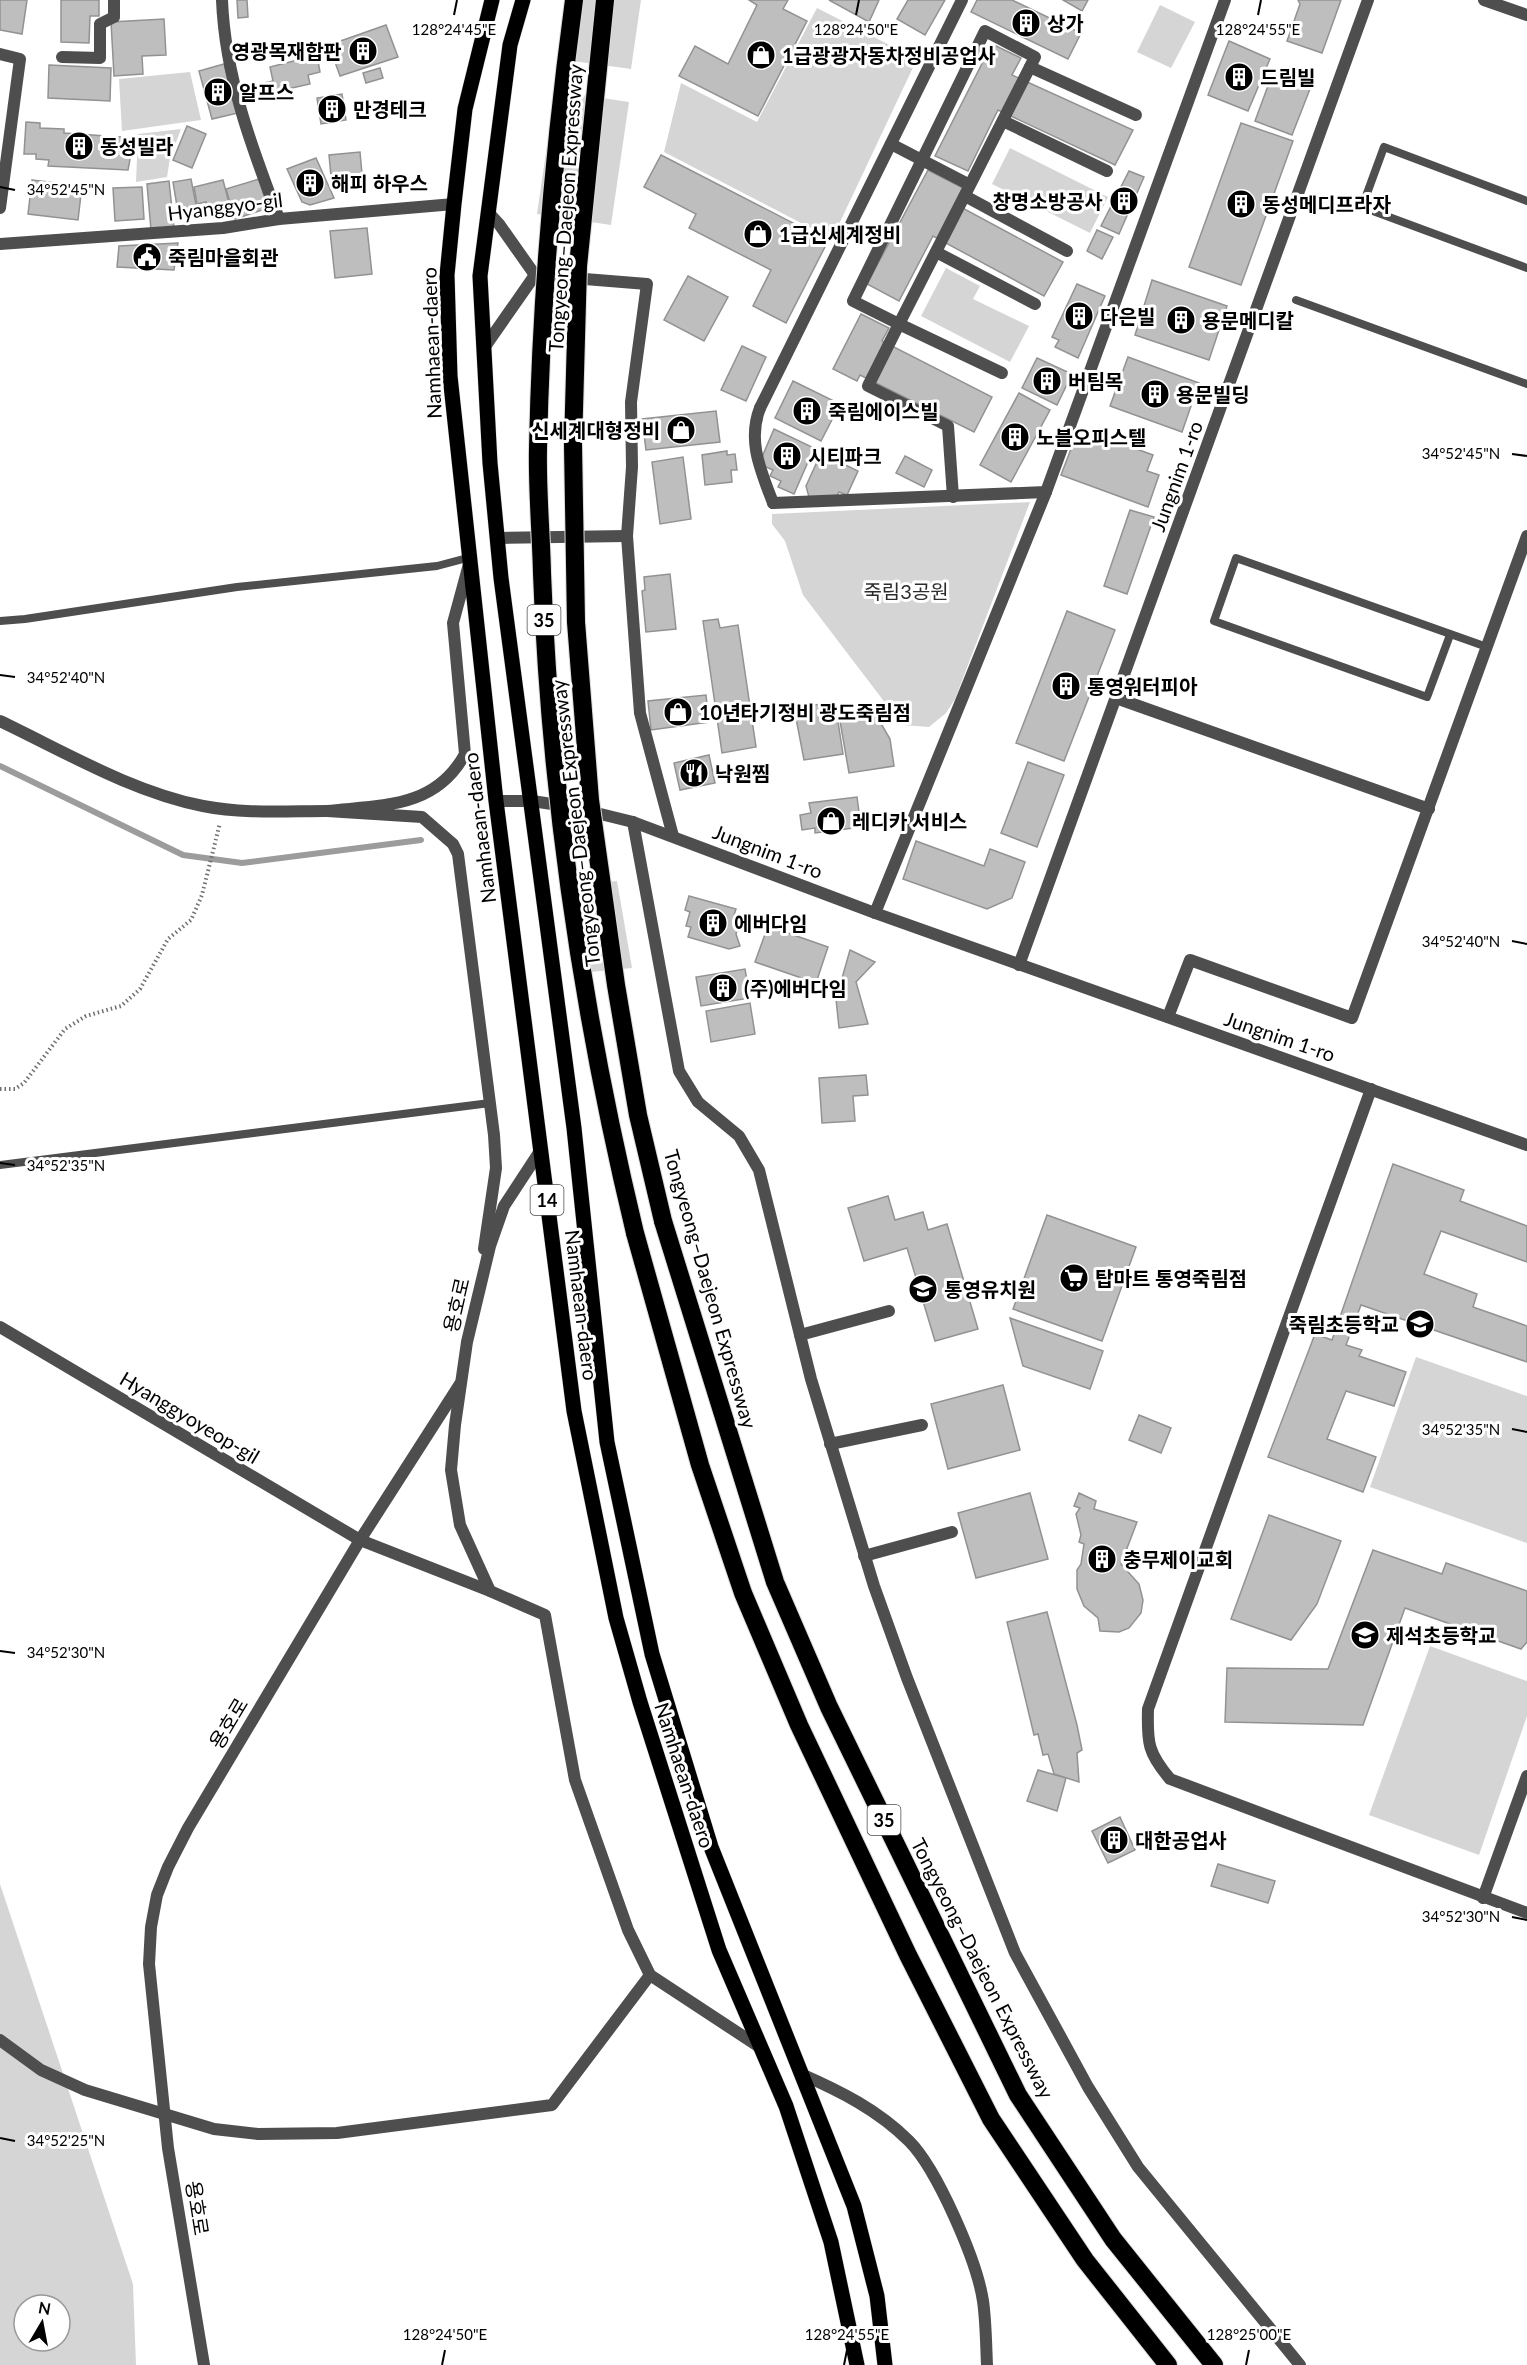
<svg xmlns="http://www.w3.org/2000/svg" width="1527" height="2365" font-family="Lato,'Noto Sans KR',sans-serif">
<rect width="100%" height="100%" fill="#fff"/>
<g fill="#d5d5d5" fill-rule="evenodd">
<polygon points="566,0 641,0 631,69 558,59"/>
<polygon points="1160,5 1195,22 1171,68 1137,52"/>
<polygon points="817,8 917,59 832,239 664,152 681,83 757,122"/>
<polygon points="190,72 201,120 122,131 119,79"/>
<polygon points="555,91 629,102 611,225 537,214"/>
<polygon points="181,129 170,158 167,177 136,182 138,134"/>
<polygon points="1010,148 1108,197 1090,233 992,184"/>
<polygon points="946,268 980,286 973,299 1029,326 1010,362 921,316"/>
<polygon points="1030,502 955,699 946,713 929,727 902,725 803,595 785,541 772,524 772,514"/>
<polygon points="617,881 632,968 580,973 565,886"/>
<polygon points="1416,1357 1527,1396 1527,1543 1370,1487"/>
<polygon points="1430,1646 1527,1681 1527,1716 1479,1855 1369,1815"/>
<path d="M0,1884L133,2284L136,2365H0ZM24,2305H60V2341H24Z"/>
</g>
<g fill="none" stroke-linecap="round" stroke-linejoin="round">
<polyline stroke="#9c9c9c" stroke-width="6" points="0,766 183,855 242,863 421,840"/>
</g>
<g fill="#bebebe" stroke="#929292" stroke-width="1.5">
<polygon points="0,0 27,0 22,34 0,30"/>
<polygon points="61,0 99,0 99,16 90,16 89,43 61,42"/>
<polygon points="237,0 247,0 248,17 238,18"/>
<polygon points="749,0 788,0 783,9 807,21 758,116 679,76 695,46 728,64 757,5"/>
<polygon points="829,0 879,0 869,22"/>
<polygon points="908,0 945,0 925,35 897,19"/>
<polygon points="977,0 1012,0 1081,33 1068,59 971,12"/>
<polygon points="1063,0 1088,0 1082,11"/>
<polygon points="1298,0 1341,0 1322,53 1287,41 1300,4"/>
<polygon points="164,19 166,55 142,56 143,74 114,76 111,22"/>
<polygon points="386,25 398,57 340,76 329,45"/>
<polygon points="1229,41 1270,59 1248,111 1208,95"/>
<polygon points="992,44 1021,58 1012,75 1133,130 1115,165 998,110 968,171 935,156"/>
<polygon points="317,55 320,72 308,75 310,84 265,94 263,83 273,81 270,67"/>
<polygon points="224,64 238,113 212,119 199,71"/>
<polygon points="49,65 111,68 110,101 48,98"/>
<polygon points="380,68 383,78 366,83 363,73"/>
<polygon points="1272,75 1310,89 1292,135 1255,121"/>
<polygon points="342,94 346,120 321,124 317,98"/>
<polygon points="26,122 40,123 40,128 64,129 64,133 134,138 128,170 48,166 49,160 36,159 36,154 24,154"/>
<polygon points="1241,123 1293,141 1241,285 1189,267"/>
<polygon points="187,126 206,134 192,168 173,160"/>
<polygon points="360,152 362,174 331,176 329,155"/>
<polygon points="661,155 828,241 786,323 753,306 771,270 689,228 696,214 644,187"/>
<polygon points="316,158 334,198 310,205 302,202 287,169"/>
<polygon points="928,170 963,188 955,204 1063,262 1044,296 933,236 899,301 867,284"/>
<polygon points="1129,171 1144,177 1119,234 1101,226"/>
<polygon points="191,179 198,215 179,218 173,182"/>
<polygon points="259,179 268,208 235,219 226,189"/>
<polygon points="32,180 82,186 78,220 28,214"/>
<polygon points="223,180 230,207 208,213 206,202 197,204 194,187"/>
<polygon points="169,181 174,228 151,230 147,184"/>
<polygon points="142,187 144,219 115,221 113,188"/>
<polygon points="367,228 372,274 335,278 330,231"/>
<polygon points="1097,230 1113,237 1102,259 1087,251"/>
<polygon points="178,243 174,270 117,267 119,246"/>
<polygon points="688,276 728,297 704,341 664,320"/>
<polygon points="1152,280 1227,306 1209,360 1135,335"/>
<polygon points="1077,284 1105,296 1078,358 1055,347 1059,340 1052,337"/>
<polygon points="861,314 889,328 882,341 992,397 974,432 860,375 857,381 833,369"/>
<polygon points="742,346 766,357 746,401 721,390"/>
<polygon points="1128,357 1199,383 1182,432 1110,406"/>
<polygon points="1037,358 1072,374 1057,405 1022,388"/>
<polygon points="793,381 840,404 821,441 775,418"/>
<polygon points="1019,393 1050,410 1011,482 980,465"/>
<polygon points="716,411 720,442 646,450 642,419"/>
<polygon points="1079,428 1153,455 1147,471 1159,475 1148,507 1061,475"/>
<polygon points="774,429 814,448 794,494 778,487 781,481 770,476 773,470 759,464"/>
<polygon points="727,451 727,455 735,454 737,470 731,470 732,482 705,485 702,455"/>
<polygon points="821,453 858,471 847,495 839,492 837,496 809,497 806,486"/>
<polygon points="905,456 932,470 924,487 896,473"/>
<polygon points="683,457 691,519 660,524 652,462"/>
<polygon points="1130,510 1154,517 1127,594 1104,586"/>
<polygon points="670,574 676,629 646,632 642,591 645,590 644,577"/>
<polygon points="1067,611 1115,630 1064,761 1016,743"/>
<polygon points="718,619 720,628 738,625 756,747 722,753 703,621"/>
<polygon points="706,695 709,722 651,730 648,701"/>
<polygon points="835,702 843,754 804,760 794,708"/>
<polygon points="876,715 890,739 894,766 849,773 840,721"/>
<polygon points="709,755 715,783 680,790 674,763"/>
<polygon points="1028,762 1064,775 1037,847 1001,833"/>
<polygon points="857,797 861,827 815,833 815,828 802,830 800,815 811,813 809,803"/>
<polygon points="916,841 984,866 990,849 1025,862 1012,898 987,909 903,879"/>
<polygon points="689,896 736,909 733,918 740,920 736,934 740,946 729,949 688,937 691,927 686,926 690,912 685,910"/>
<polygon points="768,926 828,947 816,983 755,962"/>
<polygon points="850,950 875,962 856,982 868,1024 839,1028 836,999"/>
<polygon points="745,969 750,998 701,1006 696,977"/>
<polygon points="750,1003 755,1034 711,1042 706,1011"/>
<polygon points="866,1075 868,1095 853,1096 855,1121 822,1123 819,1078"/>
<polygon points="1393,1164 1464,1190 1460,1201 1527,1226 1527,1262 1441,1231 1424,1274 1477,1294 1473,1307 1527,1326 1527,1362 1361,1305 1346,1345 1362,1350 1359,1356 1406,1372 1394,1406 1346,1391 1327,1439 1376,1457 1363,1492 1268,1457 1315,1334 1332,1340"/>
<polygon points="888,1196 895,1220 923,1212 928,1230 947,1224 978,1329 935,1341 907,1248 864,1261 848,1208"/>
<polygon points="1047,1215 1136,1247 1102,1341 1013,1309"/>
<polygon points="1010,1318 1103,1351 1090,1389 1023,1366"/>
<polygon points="1003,1385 1020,1450 948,1469 931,1404"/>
<polygon points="1139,1415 1171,1428 1161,1453 1129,1440"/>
<polygon points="1030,1493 1048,1559 976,1578 958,1513"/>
<polygon points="1079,1493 1096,1501 1094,1509 1137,1522 1121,1564 1139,1584 1143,1600 1141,1613 1129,1628 1119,1632 1100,1631 1098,1618 1084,1606 1077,1589 1077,1570 1081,1564 1084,1544 1079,1542 1081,1535 1076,1514 1080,1508 1074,1506"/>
<polygon points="1269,1515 1341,1541 1317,1604 1291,1640 1231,1619"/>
<polygon points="1373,1550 1442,1574 1446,1563 1527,1591 1527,1642 1521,1649 1405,1608 1363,1725 1225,1722 1227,1668 1328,1669"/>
<polygon points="1047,1612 1077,1725 1082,1750 1077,1753 1079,1782 1054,1774 1048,1754 1043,1755 1038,1734 1034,1735 1007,1622"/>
<polygon points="1038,1770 1066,1778 1057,1811 1027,1801"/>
<polygon points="1120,1817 1135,1850 1108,1863 1092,1831"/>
<polygon points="1218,1864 1275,1881 1268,1903 1211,1886"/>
</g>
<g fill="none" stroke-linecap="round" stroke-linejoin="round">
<g stroke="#dbdbdb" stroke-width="16">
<g id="primary">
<polyline points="492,0 465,109 454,204 447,275 450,376 496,801 574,1411 616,1618 640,1702 719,1950 786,2106 831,2242 857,2365"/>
<polyline points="523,0 510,45 480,276 490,463 501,578 574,1128 607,1442 652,1654 711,1847 854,2206 877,2296 885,2365"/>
</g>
</g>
<g stroke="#dbdbdb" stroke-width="20">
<g id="motorway">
<polyline points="663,1221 775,1582 829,1707 1018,2095 1113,2239 1214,2365"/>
<polyline points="635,1233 700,1465 743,1593 799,1725 908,1955 991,2119 1085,2260 1168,2365"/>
</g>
</g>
<polyline stroke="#707070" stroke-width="4" stroke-dasharray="1.5 3" stroke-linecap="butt" points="0,1089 15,1089 24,1083 65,1029 86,1016 121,1006 140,989 168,939 191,920 202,895 220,823"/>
<g stroke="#4e4e4e" stroke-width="8">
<polyline points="1527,201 1384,147 1362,207 1527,268"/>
<polyline points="1296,300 1527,384"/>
<polyline points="0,621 25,619 237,587 437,566 471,557"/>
<polyline points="1450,635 1427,697 1214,621 1236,558 1487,647"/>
<polyline points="0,1165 490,1103"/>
</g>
<g stroke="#4e4e4e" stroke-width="12">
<path d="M760,408C747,441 761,471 773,503"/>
<polyline points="1483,1898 1527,1776"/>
</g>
<g stroke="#4e4e4e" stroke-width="12">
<path d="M222,0C225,77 252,148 279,219"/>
<polyline points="1484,0 1527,15"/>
<polyline points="0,54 20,59 0,208"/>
<polyline points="62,57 100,58 100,24 114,17 114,0"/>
<polyline points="1030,67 1136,115"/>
<polyline points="1003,121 1107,171"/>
<polyline points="891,144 970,185 1035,57 985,31 853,301 899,324 970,185"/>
<polyline points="965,196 1067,251"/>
<polyline points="488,212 499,224 535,275"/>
<polyline points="0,244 223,228 279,219 454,204"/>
<polyline points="936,252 1035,304"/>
<polyline points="535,275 647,284 631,402 632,467 627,536 640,713 673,836"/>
<polyline points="484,348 535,275"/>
<polyline points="760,408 962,0"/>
<polyline points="953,497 948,426 868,386 899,324 1002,373"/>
<polyline points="773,503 1046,492 1225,0"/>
<polyline points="500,538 627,536"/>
<path d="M469,564L453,623L465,754C435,809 381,805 327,811L422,817L453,844L458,854L494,1135L496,1168L484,1249"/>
<polyline points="1116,698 1429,809"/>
<path d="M0,721C65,752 132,792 203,806C243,814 286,811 327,811"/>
<polyline points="633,822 679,1071 698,1102 739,1136 759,1170 811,1379 874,1586 907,1678 1015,1953 1088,2087 1138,2167 1300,2365"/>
<polyline points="875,913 1046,492"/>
<polyline points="1019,965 1368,0"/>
<polyline points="1168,1017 1190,960 1352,1018 1527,536"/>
<path d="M1371,1089L1148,1709C1147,1743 1148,1753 1170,1779L1527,1913"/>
<polyline points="540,1151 504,1206 490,1246 467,1342 455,1425 451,1470 460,1525 490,1591 545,1615 575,1780 628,1930 650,1975 758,2046"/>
<polyline points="0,1327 360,1540 490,1591"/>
<polyline points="800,1335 889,1311"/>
<polyline points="830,1444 922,1425"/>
<polyline points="864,1556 952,1532"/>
<polyline points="0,2040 41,2070 85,2090 214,2129 258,2134 337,2133 552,2105 650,1975"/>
<path d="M801,2074C840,2091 878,2110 909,2141C937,2169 977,2261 983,2301C986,2322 986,2344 987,2365"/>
<polyline points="204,2365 168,2148 149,1964 151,1927 157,1895 168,1867 188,1828 360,1540 460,1384"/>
</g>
<polyline stroke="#4e4e4e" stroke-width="12" points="496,801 532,801 572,807 633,822 875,913 1527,1145"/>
<use href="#primary" stroke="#000" stroke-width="15"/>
<use href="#motorway" stroke="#000" stroke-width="18"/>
<g stroke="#dbdbdb" stroke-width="20" stroke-linecap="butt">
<g id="motorway-bridge">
<path d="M574,0C554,149 541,298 538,448C537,489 541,531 542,573C550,796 583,1017 635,1233"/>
<polyline points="605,0 578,266 573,445 576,622 590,800 616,985 638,1115 663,1221"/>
</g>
</g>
<use href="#motorway-bridge" stroke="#000" stroke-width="18"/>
</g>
<path fill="none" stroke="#000" stroke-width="2" d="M454,15L457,0M856,15L859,0M1258,15L1261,0M0,187L15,190M1512,454L1527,456M0,675L15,677M1512,941L1527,944M0,1163L15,1165M1512,1429L1527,1432M0,1651L15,1653M1512,1917L1527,1920M0,2138L15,2141M442,2365L445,2350M844,2365L847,2350M1246,2365L1249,2350"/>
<defs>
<g id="building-disc" transform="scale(1.5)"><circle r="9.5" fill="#000" stroke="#fff"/><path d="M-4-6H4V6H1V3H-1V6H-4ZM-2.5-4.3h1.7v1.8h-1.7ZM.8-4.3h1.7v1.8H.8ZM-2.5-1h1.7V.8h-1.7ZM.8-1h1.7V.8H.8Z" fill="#fff"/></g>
<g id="shop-disc" transform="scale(1.5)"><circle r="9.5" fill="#000" stroke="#fff"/><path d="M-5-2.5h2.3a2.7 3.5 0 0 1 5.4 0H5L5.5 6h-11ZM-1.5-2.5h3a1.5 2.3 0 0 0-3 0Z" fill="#fff"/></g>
<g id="civic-disc" transform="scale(1.5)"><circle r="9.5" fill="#000" stroke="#fff"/><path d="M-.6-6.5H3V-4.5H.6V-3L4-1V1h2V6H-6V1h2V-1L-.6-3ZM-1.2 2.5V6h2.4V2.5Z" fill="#fff"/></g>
<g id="restaurant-disc" transform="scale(1.5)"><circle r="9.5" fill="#000" stroke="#fff"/><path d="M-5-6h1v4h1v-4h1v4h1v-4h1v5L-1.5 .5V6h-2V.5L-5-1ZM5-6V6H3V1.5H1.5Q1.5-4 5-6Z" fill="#fff"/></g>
<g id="supermarket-disc" transform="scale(1.5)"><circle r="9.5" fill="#000" stroke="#fff"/><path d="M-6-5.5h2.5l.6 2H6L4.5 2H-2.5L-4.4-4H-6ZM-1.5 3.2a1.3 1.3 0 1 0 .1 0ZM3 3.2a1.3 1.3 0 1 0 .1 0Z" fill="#fff"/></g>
<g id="school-disc" transform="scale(1.5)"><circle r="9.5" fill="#000" stroke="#fff"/><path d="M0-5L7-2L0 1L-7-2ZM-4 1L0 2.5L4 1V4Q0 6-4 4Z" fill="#fff"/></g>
</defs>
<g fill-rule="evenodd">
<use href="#building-disc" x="1026" y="23"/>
<use href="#building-disc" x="363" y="51"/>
<use href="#shop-disc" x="761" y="55"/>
<use href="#building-disc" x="1239" y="77"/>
<use href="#building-disc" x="218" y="92"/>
<use href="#building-disc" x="332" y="109"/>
<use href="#building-disc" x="79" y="146"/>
<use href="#building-disc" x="310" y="183"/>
<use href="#building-disc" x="1124" y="201"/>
<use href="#building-disc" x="1241" y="204"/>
<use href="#shop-disc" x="758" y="234"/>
<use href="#civic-disc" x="147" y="257"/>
<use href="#building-disc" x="1079" y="316"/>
<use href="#building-disc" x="1181" y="320"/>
<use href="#building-disc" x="1047" y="381"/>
<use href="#building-disc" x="1155" y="394"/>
<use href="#building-disc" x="807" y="411"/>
<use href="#shop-disc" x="681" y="430"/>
<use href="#building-disc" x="1015" y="437"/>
<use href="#building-disc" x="787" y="456"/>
<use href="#building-disc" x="1066" y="686"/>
<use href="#shop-disc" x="678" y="712"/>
<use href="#restaurant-disc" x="694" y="773"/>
<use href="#shop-disc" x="831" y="821"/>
<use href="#building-disc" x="713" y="923"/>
<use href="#building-disc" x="723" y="988"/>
<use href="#supermarket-disc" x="1074" y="1278"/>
<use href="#school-disc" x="923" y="1289"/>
<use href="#school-disc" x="1420" y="1324"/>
<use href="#building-disc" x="1102" y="1559"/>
<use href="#school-disc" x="1365" y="1635"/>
<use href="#building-disc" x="1114" y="1840"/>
</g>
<g text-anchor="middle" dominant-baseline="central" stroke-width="6" stroke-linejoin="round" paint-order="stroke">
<g fill="#fff" stroke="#4c4c4c" stroke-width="1.5">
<rect x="527.5" y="605" width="33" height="30" rx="4.5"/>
<rect x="530.5" y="1185" width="33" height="30" rx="4.5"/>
<rect x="867.5" y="1805" width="33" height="30" rx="4.5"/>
</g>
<g font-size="18" font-weight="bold" fill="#000">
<text x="544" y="620">35</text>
<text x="547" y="1200">14</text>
<text x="884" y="1820">35</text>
</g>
<g font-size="20" font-weight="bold" fill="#000" stroke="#fff" text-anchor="start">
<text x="1047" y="23">상가</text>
<text x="342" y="51" text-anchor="end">영광목재합판</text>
<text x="782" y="55">1급광광자동차정비공업사</text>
<text x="1260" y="77">드림빌</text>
<text x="239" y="92">알프스</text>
<text x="353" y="109">만경테크</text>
<text x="100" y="146">동성빌라</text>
<text x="331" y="183">해피 하우스</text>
<text x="1103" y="201" text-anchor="end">창명소방공사</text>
<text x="1262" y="204">동성메디프라자</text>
<text x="779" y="234">1급신세계정비</text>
<text x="168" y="257">죽림마을회관</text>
<text x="1100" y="316">다은빌</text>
<text x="1202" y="320">용문메디칼</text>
<text x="1068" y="381">버팀목</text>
<text x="1176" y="394">용문빌딩</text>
<text x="828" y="411">죽림에이스빌</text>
<text x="660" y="430" text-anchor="end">신세계대형정비</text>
<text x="1036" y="437">노블오피스텔</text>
<text x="808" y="456">시티파크</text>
<text x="1087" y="686">통영워터피아</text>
<text x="699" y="712">10년타기정비 광도죽림점</text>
<text x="715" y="773">낙원찜</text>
<text x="852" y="821">레디카 서비스</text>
<text x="734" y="923">에버다임</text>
<text x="744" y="988">(주)에버다임</text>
<text x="1095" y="1278">탑마트 통영죽림점</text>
<text x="944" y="1289">통영유치원</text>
<text x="1399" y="1324" text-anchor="end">죽림초등학교</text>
<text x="1123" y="1559">충무제이교회</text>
<text x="1386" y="1635">제석초등학교</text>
<text x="1135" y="1840">대한공업사</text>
</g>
<g font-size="20" fill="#000" stroke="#fff">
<text transform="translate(225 206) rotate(-7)">Hyanggyo-gil</text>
<text transform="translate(565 208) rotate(-86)">Tongyeong–Daejeon Expressway</text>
<text transform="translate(431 343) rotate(-92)">Namhaean-daero</text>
<text transform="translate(1176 476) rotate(-70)">Jungnim 1-ro</text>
<text transform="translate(575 823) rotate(-97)">Tongyeong–Daejeon Expressway</text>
<text transform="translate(479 828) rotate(-97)">Namhaean-daero</text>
<text transform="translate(768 851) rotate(21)">Jungnim 1-ro</text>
<text transform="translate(1280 1036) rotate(19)">Jungnim 1-ro</text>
<text transform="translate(711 1289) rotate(74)">Tongyeong–Daejeon Expressway</text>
<text transform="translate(456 1305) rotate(-77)">용호로</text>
<text transform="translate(582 1305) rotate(83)">Namhaean-daero</text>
<text transform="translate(190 1417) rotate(31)">Hyanggyoyeop-gil</text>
<text transform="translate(228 1723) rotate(-59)">용호로</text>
<text transform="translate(685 1775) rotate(72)">Namhaean-daero</text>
<text transform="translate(983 1968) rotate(63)">Tongyeong–Daejeon Expressway</text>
<text transform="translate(198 2208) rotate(81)">용호로</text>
</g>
<g font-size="20" fill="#2c2c2c" stroke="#fff">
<text x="906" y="591">죽림3공원</text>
</g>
</g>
<g font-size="15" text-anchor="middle" fill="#000" stroke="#fff" stroke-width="6" stroke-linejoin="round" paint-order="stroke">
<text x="454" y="35">128°24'45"E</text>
<text x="856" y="35">128°24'50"E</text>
<text x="1258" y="35">128°24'55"E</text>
<text x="66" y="195">34°52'45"N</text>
<text x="1461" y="459">34°52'45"N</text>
<text x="66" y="683">34°52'40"N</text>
<text x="1461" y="947">34°52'40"N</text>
<text x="66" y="1171">34°52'35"N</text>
<text x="1461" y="1435">34°52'35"N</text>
<text x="66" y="1658">34°52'30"N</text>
<text x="1461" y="1922">34°52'30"N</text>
<text x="66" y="2146">34°52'25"N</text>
<text x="445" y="2340">128°24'50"E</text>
<text x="847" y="2340">128°24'55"E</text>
<text x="1249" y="2340">128°25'00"E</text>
</g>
<g transform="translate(42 2323) rotate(10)"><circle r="28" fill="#ffffff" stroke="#999999" stroke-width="1.5"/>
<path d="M0-4.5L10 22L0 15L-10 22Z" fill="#000000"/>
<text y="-9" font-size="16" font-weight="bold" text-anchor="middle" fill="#000000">N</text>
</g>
</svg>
